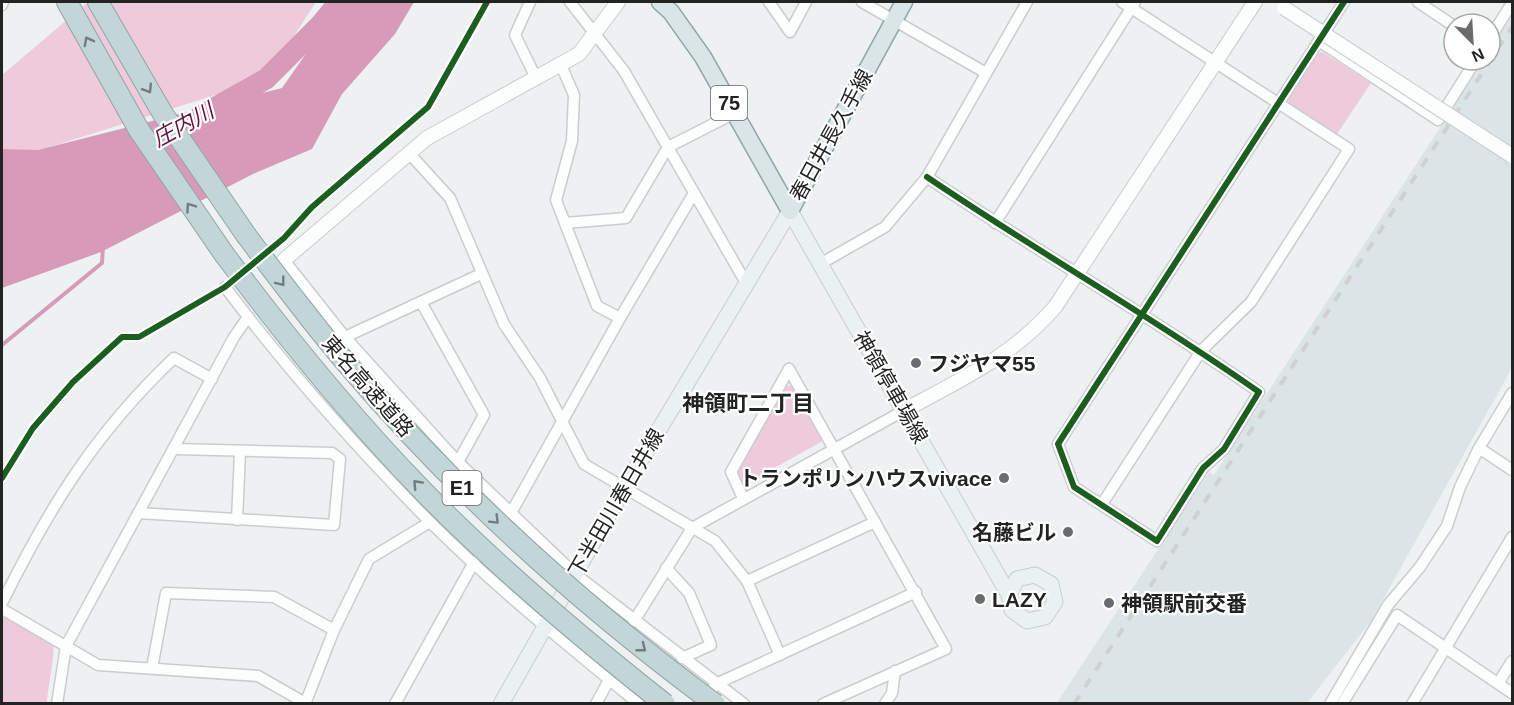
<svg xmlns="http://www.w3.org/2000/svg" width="1514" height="705" font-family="Helvetica,'Noto Sans JP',sans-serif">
<rect width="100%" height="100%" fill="#edf1f2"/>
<polygon fill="#dbe5e7" points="1512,15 1512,368 1371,621 1307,703 1056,704 1209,472 1214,475 1484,60 1490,60 1490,50"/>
<g fill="#eecadb">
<polygon points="88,2 316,2 266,79 2,162 2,75"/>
<polygon points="1322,52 1371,83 1337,134 1289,103 1288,98 1317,53"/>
<polygon points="793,385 822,437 821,442 747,483 742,482 736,472 784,386"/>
<path d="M2,614L53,645C56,651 47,691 47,703L2,704Z"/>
</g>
<polygon fill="#d79ab9" points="334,2 414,2 395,34 342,94 312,149 253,174 101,252 2,288 2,149 38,150 282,88 317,38"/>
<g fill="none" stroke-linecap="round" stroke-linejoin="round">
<polyline stroke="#d79ab9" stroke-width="4" points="2,345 102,263 103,246"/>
<polyline stroke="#d79ab9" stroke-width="21" points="200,116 266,79 321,24 339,2"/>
<g stroke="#cacdce" stroke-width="13">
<g id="minor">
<polyline points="530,2 515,35 536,78"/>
<polyline points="570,2 624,71 746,283"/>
<polyline points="769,2 790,32 806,2"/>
<polyline points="862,2 986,73"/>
<polyline points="1418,2 1454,26"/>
<polyline points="2,5 3,2"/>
<polyline points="1490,38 1512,3"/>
<polyline points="1319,41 1438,120 1476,60"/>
<polyline points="561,65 574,95 572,141 556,200 597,306 620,318"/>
<polyline points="408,152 450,198 504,324 540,378 584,464 715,541 747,581 780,655"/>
<path d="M927,177C1036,251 1151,316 1259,392L1224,449L1203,468L1157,541L1074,487L1058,444L1344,2"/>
<polyline points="565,223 626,218 668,147 735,113"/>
<polyline points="995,223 1135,2"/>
<polyline points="284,260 345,337 458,462 575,574 744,704"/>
<polyline points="820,264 885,227 927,177 1027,2"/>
<path d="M225,287C287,369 357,448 429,521C494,586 567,645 639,704"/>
<polyline points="421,302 484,415 458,462"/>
<polyline points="345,337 481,274"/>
<polyline points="789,369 946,649 823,704"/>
<polyline points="1479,448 1512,470"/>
<polyline points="743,498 731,472 789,369"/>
<polyline points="1102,504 1201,351 1251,302 1349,149 1122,2"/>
<polyline points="138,513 334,525 340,459 332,453 174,449"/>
<polyline points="511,513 620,318 694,193"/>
<polyline points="237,520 240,452"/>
<polyline points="666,568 689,593 711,645 682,658"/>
<polyline points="747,581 875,522"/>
<path d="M2,603C50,506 95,433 174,358L212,379"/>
<polyline points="2,609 98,665 258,676 307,704"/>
<polyline points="634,621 692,528 905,410"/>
<polyline points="152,668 166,593 274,597 334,630"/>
<polyline points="1499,682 1512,661"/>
<polyline points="713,688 716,684 916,592"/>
<polyline points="57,704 66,646 234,337 248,317"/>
<polyline points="305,704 334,630 369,559 430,522"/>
<polyline points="395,704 474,562"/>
<polyline points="596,704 609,680"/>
<polyline points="885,704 892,693 895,671"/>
<polyline points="1330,704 1388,605 1420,567 1447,526 1460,487 1479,448 1512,393"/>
<polyline points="1342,704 1397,615 1512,693"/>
<polyline points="1412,704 1512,537"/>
</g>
</g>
<g stroke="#cacdce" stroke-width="16">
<g id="tertiary">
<polyline points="284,260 427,138 579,54 618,2"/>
<path d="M905,410C963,378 1010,358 1055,307L1255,2"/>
</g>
</g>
<g stroke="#cacdce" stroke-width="17">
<polyline id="secondary" points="501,704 624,488 790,211 1009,595 1012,610 1027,621 1045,617 1055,602 1051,584 1035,575 1017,579 1009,595"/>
</g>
<g stroke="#90a5a7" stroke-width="19">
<g id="primary">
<polyline points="660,2 671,12 703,57 790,211"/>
<polyline points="790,211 904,2"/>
</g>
</g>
<g stroke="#90a5a7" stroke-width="22">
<g id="motorway">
<polyline points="67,2 139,130 224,254"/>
<polyline points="98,2 163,114 246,235"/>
</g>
</g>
<use href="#minor" stroke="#fcfdfd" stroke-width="10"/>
<use href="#tertiary" stroke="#fcfdfd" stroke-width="14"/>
<use href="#secondary" stroke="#eaf1f2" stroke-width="15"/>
<use href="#primary" stroke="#d9e5e6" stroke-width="16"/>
<use href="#motorway" stroke="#c2d5d7" stroke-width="20"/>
<polyline stroke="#cfd0d0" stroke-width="4" stroke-dasharray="10 10" stroke-linecap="butt" points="1074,704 1512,27"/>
<g stroke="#cacdce" stroke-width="16" stroke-linecap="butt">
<polyline id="tertiary-bridge" points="1284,8 1512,156"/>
</g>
<g stroke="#90a5a7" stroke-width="22" stroke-linecap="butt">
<g id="motorway-bridge">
<path d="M246,235C279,279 312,323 347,364C456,492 580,604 715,704"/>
<path d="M224,254C286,337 351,417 423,491C498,568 580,637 665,704"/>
</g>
</g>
<use href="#tertiary-bridge" stroke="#fcfdfd" stroke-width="14"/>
<use href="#motorway-bridge" stroke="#c2d5d7" stroke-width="20"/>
<g stroke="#fff" stroke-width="10">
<g id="cycleway">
<path d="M927,177C1036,251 1151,316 1259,392L1224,449L1203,468L1157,541L1074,487L1058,444L1344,2"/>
<polyline points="2,478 33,428 73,382 122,337 139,337 225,287 284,238 312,207 428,107 487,2"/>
</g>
</g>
<use href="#cycleway" stroke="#1b5e20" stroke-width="6"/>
</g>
<defs><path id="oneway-chevron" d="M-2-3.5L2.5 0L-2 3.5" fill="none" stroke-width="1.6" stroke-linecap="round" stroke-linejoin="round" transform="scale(1.5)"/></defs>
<g stroke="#727c7e">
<use href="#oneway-chevron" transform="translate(88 41) rotate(-118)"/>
<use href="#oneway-chevron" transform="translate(148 89) rotate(58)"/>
<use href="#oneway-chevron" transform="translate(190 207) rotate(-125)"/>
<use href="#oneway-chevron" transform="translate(281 282) rotate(52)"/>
<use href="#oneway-chevron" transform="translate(417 484) rotate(-133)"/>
<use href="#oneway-chevron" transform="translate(495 520) rotate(45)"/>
<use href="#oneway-chevron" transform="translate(642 648) rotate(38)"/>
</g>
<g fill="#696c6c" stroke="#fff" stroke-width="2">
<circle cx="916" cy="363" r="6"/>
<circle cx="1004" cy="478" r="6"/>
<circle cx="1068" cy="532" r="6"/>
<circle cx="980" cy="599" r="6"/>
<circle cx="1109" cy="603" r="6"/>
</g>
<g text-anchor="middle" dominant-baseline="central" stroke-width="4.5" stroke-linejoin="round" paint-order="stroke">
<g fill="#fff" stroke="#646666" stroke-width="1.5">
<rect x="711" y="86" width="36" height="34" rx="4.5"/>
<rect x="442.5" y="471" width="39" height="34" rx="4.5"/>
</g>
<g font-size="20" font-weight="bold" fill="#222424">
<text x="729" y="103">75</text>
<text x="462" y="488">E1</text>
</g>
<g font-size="21" fill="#222424" stroke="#fff">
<text transform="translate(831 135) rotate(-61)">春日井長久手線</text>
<text transform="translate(368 386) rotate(49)">東名高速道路</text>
<text transform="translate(891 387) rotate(60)">神領停車場線</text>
<text transform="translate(616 503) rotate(-60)">下半田川春日井線</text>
</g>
<g font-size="21" font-weight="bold" fill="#222424" stroke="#fff" text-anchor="start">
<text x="928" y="363">フジヤマ55</text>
<text x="992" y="478" text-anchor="end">トランポリンハウスvivace</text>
<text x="1056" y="532" text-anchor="end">名藤ビル</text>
<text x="992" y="599">LAZY</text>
<text x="1121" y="603">神領駅前交番</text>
</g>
<g font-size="22" font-style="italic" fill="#651343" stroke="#fff">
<text transform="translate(183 125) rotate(-29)">庄内川</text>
</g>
<g font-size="22" font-weight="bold" fill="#222424" stroke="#fff">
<text x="748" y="403">神領町二丁目</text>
</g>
</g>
<rect width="1514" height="705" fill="none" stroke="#222424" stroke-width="6"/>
<g transform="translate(1472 42) rotate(156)"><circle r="28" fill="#ffffff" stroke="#a7a7a7" stroke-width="1.5"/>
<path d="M0-4.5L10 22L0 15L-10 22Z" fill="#696c6c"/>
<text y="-9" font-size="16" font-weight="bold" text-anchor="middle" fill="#222424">N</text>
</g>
</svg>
